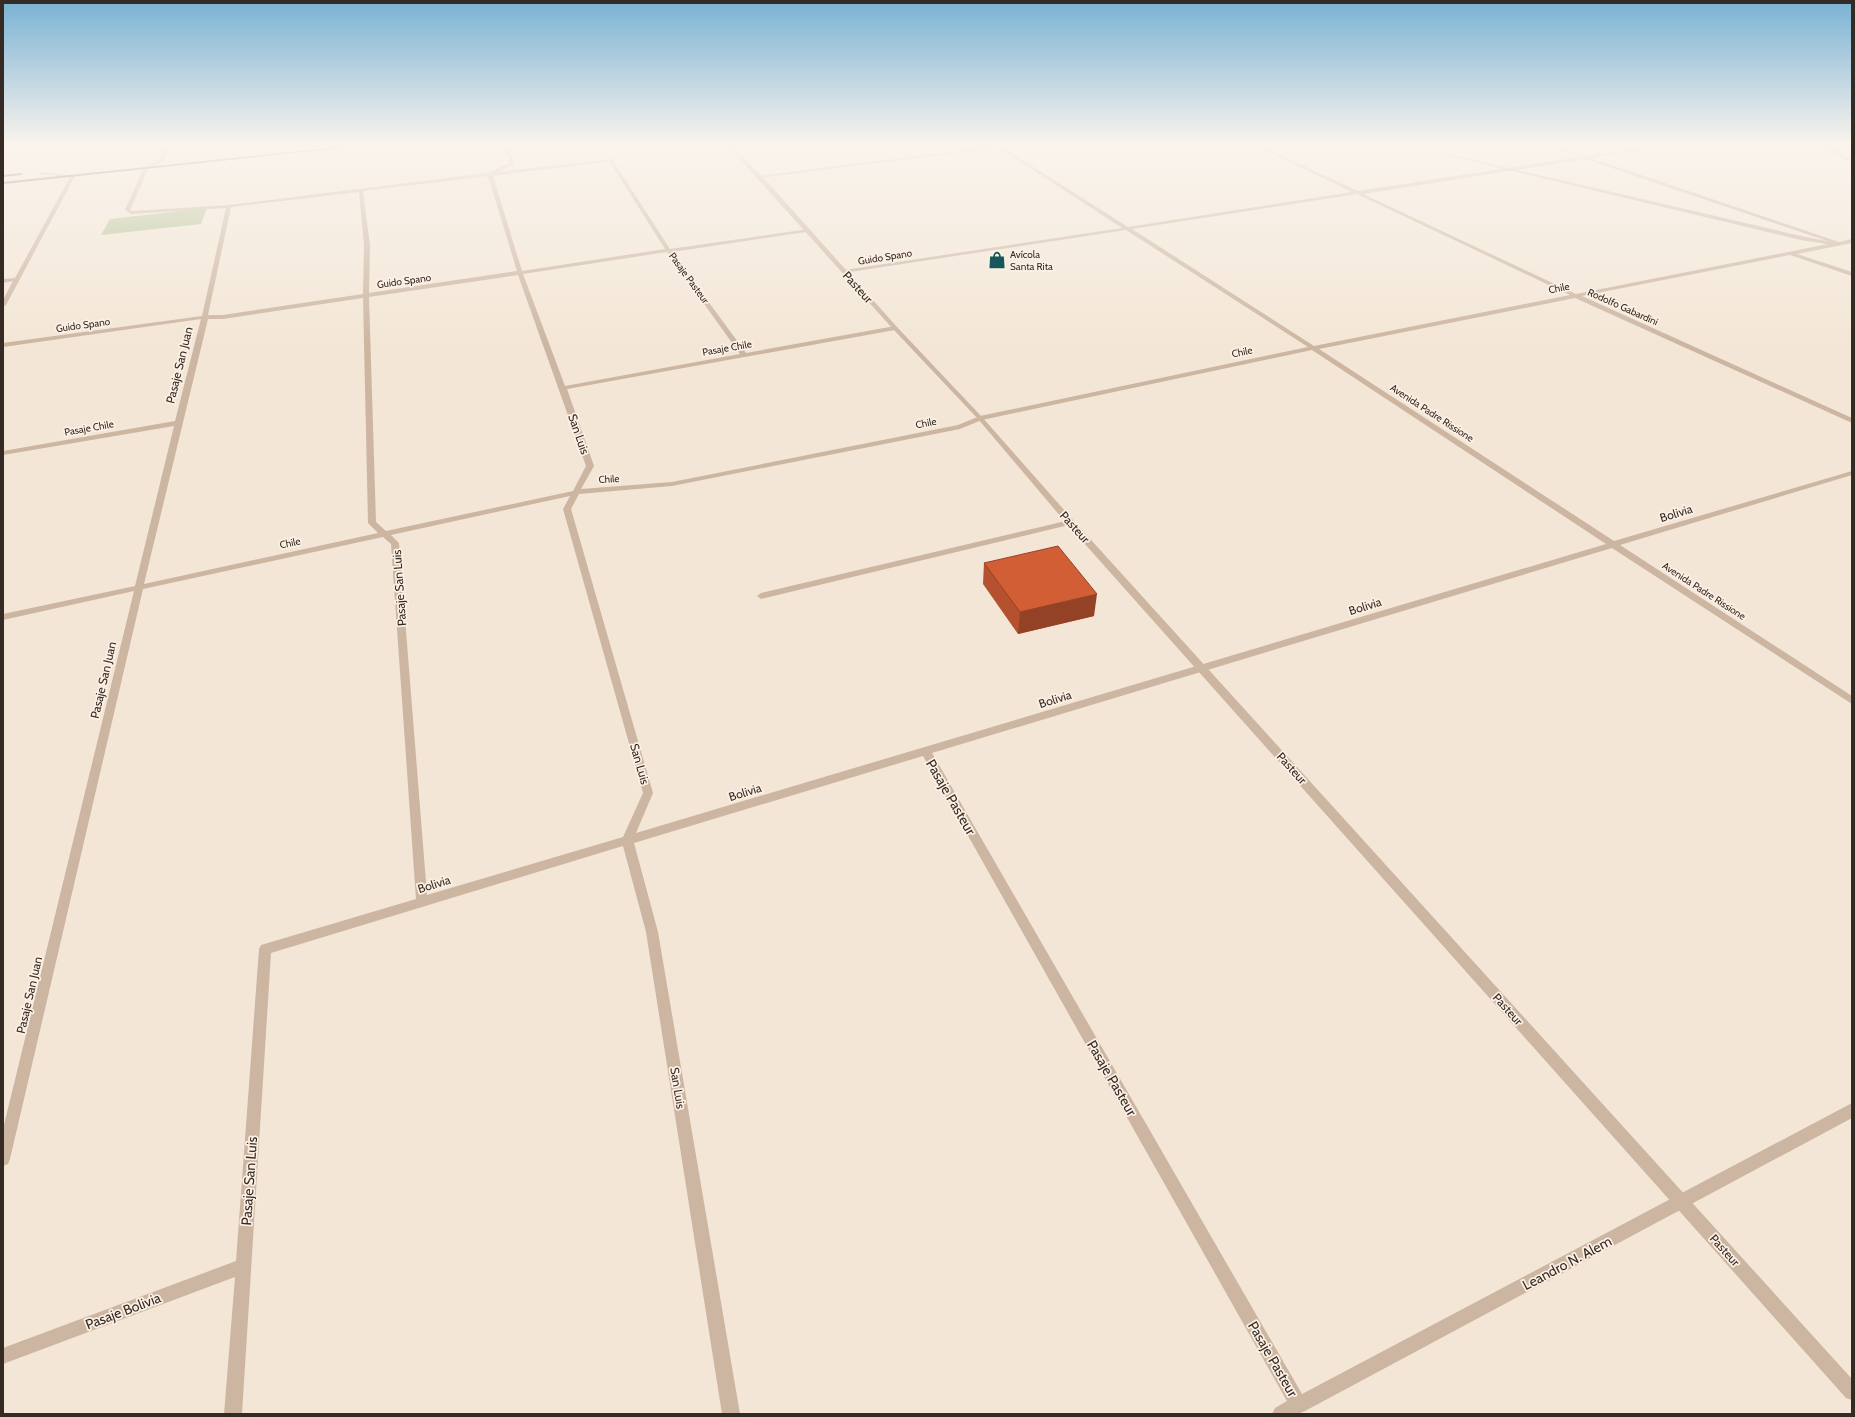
<svg xmlns="http://www.w3.org/2000/svg" width="1855" height="1417" font-family="Cabin,sans-serif">
<rect width="100%" height="100%" fill="#f3e6d6"/>
<polygon fill="#b3c395" points="207,208 201,224 101,235 110,219"/>
<g fill="none" stroke-linecap="round" stroke-linejoin="round">
<polygon fill="#ccb6a2" fill-rule="evenodd" points="1408,146 1415,146 1801,236 1842,244 1839,246 1801,240"/>
<g fill="#ccb6a2" fill-rule="evenodd">
<path d="M166,146H170L162,162L148,169L130,210L132,211L229,205L488,173L510,163L504,146H508L514,164L498,172L612,159L670,249L808,229L806,232L672,252L746,353L895,326L898,328L895,330L567,389L594,466L581,489L672,482L958,425L980,416L1308,347L1126,230L843,273V271L845,270L1122,228L999,148L758,178L760,176L996,146H1008L1004,148L1128,227L1352,192L1256,146H1261L1358,191L1580,157L1549,146H1555L1586,156L1654,146H1664L1591,158L1839,242L1852,239V243L1797,254L1852,272V276L1790,255L1582,296L1852,418V423L1575,298L1319,349L1614,541L1852,471V475L1620,545L1852,696V704L1612,548L932,753L1302,1394L1852,1103V1118L1305,1411L1298,1414H1272L1275,1408L1287,1401L923,756L634,843L658,932L740,1414H722L646,932L623,846L271,953L242,1414H224L235,1277L3,1364V1348L236,1261L259,949L261,945L416,899L391,544L383,537L143,589L10,1159L8,1164L3,1166V1129L134,591L3,620V614L135,586L174,426L3,455V451L175,421L201,319L3,347V343L202,316L226,208L131,214L125,210L144,168L158,160ZM1585,159L1833,243L1576,294L1363,194ZM609,161L665,249L522,271L493,176ZM488,176L517,271L369,293L370,245L363,191ZM359,192L364,245L363,294L223,315H208L231,207ZM1357,194L1570,295L1314,346L1132,229ZM667,252L740,354L565,386L523,274ZM518,275L586,466L573,491L386,531L376,522L369,297ZM363,298L368,523L378,533L144,584L208,319H223ZM1312,350L1606,544L636,833L653,793L571,509L579,494L672,486L960,429L982,420ZM570,496L563,509L643,793L623,837L427,895L399,543L391,535Z"/>
<polygon points="1814,146 1834,149 1852,160 1852,163 1830,151"/>
<polygon points="41,172 75,176 6,305 3,307 3,300 13,281 3,283 3,279 15,278 70,177 39,174"/>
<polygon points="1070,520 1074,522 1073,524 761,599 757,596 761,593"/>
</g>
<polygon fill="#ccb6a2" fill-rule="evenodd" points="728,146 732,146 762,176 897,327 982,417 1073,520 1852,1379 1852,1400 1846,1398 1067,524 978,419 893,329"/>
<g fill="#7a6154" fill-rule="evenodd">
<polygon points="347,146 361,146 3,184 3,182"/>
<polygon points="23,173 21,175 3,177 3,175"/>
</g>
</g>
<polygon fill="#b5512e" points="984,563 1094,616 1018,634 983,584"/>
<polygon fill="#934226" points="1097,594 1094,616 1018,634 1020,612"/>
<polygon fill="#d25e36" stroke="#934226" points="1058,546 1097,594 1020,612 984,563"/>
<linearGradient id="sky" x2="0" y2="1"><stop stop-color="#79b2d3"/><stop offset="0.42" stop-color="#faf4ed"/><stop offset="1" stop-color="#faf4ed" stop-opacity="0"/></linearGradient>
<rect width="1855" height="344" fill="url(#sky)"/>
<defs>
<g id="shop-bare" transform="scale(1.38)"><path d="M-5-2.5h2.3a2.7 3.5 0 0 1 5.4 0H5L5.5 6h-11ZM-1.5-2.5h3a1.5 2.3 0 0 0-3 0Z" fill="#17565b" stroke="#fbf0e3" stroke-width="2.5" paint-order="stroke"/></g>
</defs>
<g fill-rule="evenodd">
<use href="#shop-bare" x="997" y="260"/>
</g>
<g text-anchor="middle" dominant-baseline="central" stroke-width="3.5" stroke-linejoin="round" paint-order="stroke">
<g font-size="10" fill="#362a25" stroke="#fbf0e3" text-anchor="start">
<text x="1010" y="254">Avícola<tspan x="1010" dy="12">Santa Rita</tspan></text>
</g>
<g font-size="10" fill="#362a25" stroke="#fbf0e3">
<text transform="translate(885 257) rotate(-9)">Guido Spano</text>
<text transform="translate(689 278) rotate(54)">Pasaje Pasteur</text>
<text transform="translate(404 281) rotate(-8)">Guido Spano</text>
<text transform="translate(1559 288) rotate(-11)">Chile</text>
<text transform="translate(1623 307) rotate(24)">Rodolfo Gabardini</text>
<text transform="translate(83 325) rotate(-8)">Guido Spano</text>
<text transform="translate(727 348) rotate(-10)">Pasaje Chile</text>
<text transform="translate(1242 352) rotate(-12)">Chile</text>
<text transform="translate(1432 413) rotate(33)">Avenida Padre Rissione</text>
<text transform="translate(926 423) rotate(-11)">Chile</text>
<text transform="translate(89 428) rotate(-10)">Pasaje Chile</text>
<text transform="translate(609 479) rotate(-3)">Chile</text>
<text transform="translate(290 543) rotate(-12)">Chile</text>
<text transform="translate(1704 591) rotate(33)">Avenida Padre Rissione</text>
</g>
<g font-size="12" fill="#362a25" stroke="#fbf0e3">
<text transform="translate(858 287) rotate(48)">Pasteur</text>
<text transform="translate(179 365) rotate(-76)">Pasaje San Juan</text>
<text transform="translate(579 434) rotate(71)">San Luis</text>
<text transform="translate(1676 513) rotate(-17)">Bolivia</text>
<text transform="translate(1075 527) rotate(48)">Pasteur</text>
<text transform="translate(399 588) rotate(-94)">Pasaje San Luis</text>
<text transform="translate(1365 606) rotate(-17)">Bolivia</text>
<text transform="translate(103 680) rotate(-77)">Pasaje San Juan</text>
<text transform="translate(1055 699) rotate(-17)">Bolivia</text>
<text transform="translate(640 764) rotate(74)">San Luis</text>
<text transform="translate(1292 768) rotate(48)">Pasteur</text>
<text transform="translate(745 792) rotate(-17)">Bolivia</text>
<text transform="translate(434 884) rotate(-17)">Bolivia</text>
<text transform="translate(29 995) rotate(-77)">Pasaje San Juan</text>
<text transform="translate(1508 1009) rotate(48)">Pasteur</text>
<text transform="translate(678 1088) rotate(81)">San Luis</text>
<text transform="translate(1725 1250) rotate(48)">Pasteur</text>
</g>
<g font-size="14" fill="#362a25" stroke="#fbf0e3">
<text transform="translate(951 797) rotate(60)">Pasaje Pasteur</text>
<text transform="translate(1112 1078) rotate(60)">Pasaje Pasteur</text>
<text transform="translate(249 1181) rotate(-86)">Pasaje San Luis</text>
<text transform="translate(1567 1263) rotate(-28)">Leandro N. Alem</text>
<text transform="translate(123 1311) rotate(-21)">Pasaje Bolivia</text>
<text transform="translate(1273 1359) rotate(60)">Pasaje Pasteur</text>
</g>
</g>
<rect width="1855" height="1417" fill="none" stroke="#362a25" stroke-width="8"/>
</svg>
